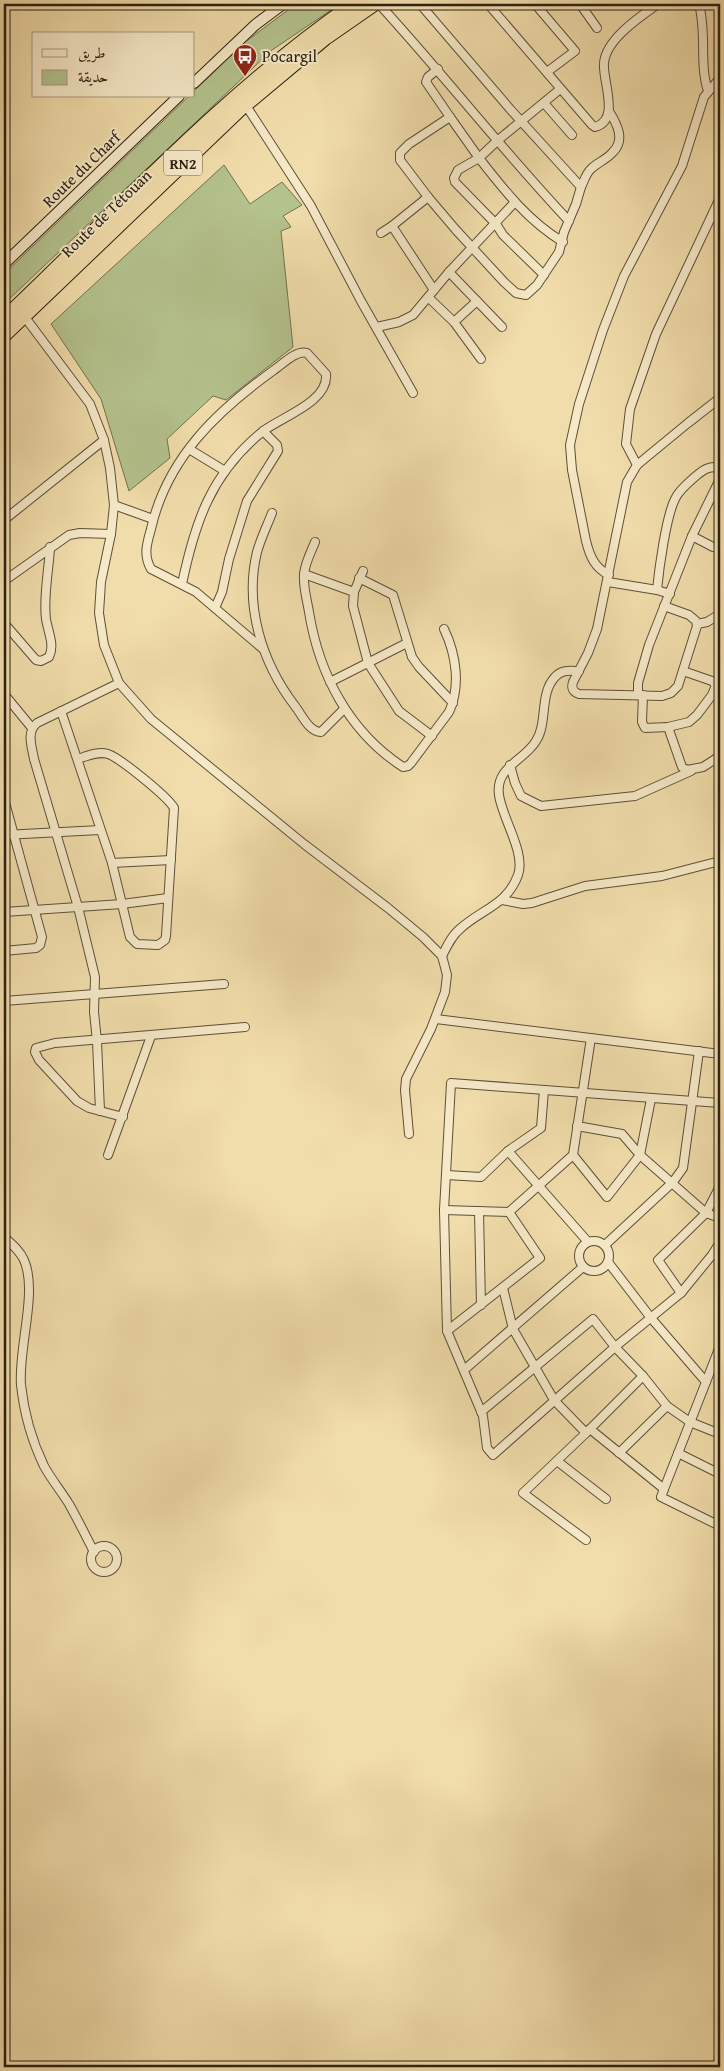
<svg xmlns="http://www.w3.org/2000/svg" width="724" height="2071" font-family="'Gentium Book Plus',Amiri,serif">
<rect width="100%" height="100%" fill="#f1ddab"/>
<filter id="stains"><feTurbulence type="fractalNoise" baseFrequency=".004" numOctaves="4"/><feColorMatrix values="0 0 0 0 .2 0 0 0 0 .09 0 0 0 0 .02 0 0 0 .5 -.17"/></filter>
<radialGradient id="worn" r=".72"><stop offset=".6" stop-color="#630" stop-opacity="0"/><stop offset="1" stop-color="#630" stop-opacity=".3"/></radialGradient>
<g fill="#b4c28d" stroke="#707250">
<polygon points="296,4 340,4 272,50 4,304 4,274 189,96 194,96 194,91 245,42"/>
<polygon points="224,165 250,204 282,182 302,205 283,216 291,227 281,231 293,347 226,400 213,396 167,439 170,458 129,491 101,399 51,324"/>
</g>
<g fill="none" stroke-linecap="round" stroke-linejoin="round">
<g stroke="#5c5039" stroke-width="10">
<g id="street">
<path d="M379,4C444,75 503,151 569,221"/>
<path d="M488,4L592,125L595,127C621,120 602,80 604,63C606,39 641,16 658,4"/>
<polyline points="535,4 575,51 547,72"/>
<polyline points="580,4 597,28"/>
<path d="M699,4C707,34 699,64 708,91"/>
<polyline points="438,69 428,77 426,82 450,117"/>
<path d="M559,90L497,141L479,158C504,190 528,221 563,242"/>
<polyline points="544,103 572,135"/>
<polyline points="245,104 311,206 361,301 413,393"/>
<path d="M581,187C584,181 586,174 590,170C596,163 606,160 612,153C626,140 617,124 609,111"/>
<polyline points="428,197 400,160 400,153 409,144 450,117 479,158 458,170 454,178 455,182 496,224 503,235 544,275"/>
<polyline points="392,226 434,290"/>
<polyline points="381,233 392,226 428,197 456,230 504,282 516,293 526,295 537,285 559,252 564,232 576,204 581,187 510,109 420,4"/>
<polyline points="449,272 502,327"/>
<polyline points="429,298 454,322 481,359"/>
<polyline points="24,316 90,404 104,440 110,468 114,505 111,534 101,582 99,613 104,645 119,683 151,719 304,844 388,908 423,937 442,956 447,975 445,992 431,1029 406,1079 405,1090 409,1134"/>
<polyline points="454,322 477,301"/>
<polyline points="377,327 399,322 413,315 449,272 515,202"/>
<polyline points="189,449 225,471"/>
<polyline points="637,465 626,444 630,409 656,334 720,198"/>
<polyline points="114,505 153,519"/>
<path d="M272,513C267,526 261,538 257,552C244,606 262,663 295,706C302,715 309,732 321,732L344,709"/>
<polyline points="4,520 104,440"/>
<polyline points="692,536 713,547 720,548"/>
<path d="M315,542C311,552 305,563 304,574C303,587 307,600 309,612C319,674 349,732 403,767L408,766L411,763L449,712C461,686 456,654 444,629"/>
<polyline points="363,571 354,592 353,606 368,663 399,711 432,736"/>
<polyline points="304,574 354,592"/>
<path d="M609,575C595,568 590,557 586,541L572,470L570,445L579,404L603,330L624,276L682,166L704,97L720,78"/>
<polyline points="359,578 393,595 412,657 419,667 453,703"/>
<polyline points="4,581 69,535 80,533 111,534"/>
<polyline points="608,582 657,590"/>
<path d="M182,584C195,522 211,474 262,432C281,417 329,402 326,374L307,353C296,350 283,364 274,370C217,411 167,458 151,529C147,543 143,555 151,569L196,592L263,649"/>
<path d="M670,594L657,590C659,569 666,517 675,499C679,490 688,483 696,476C703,470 710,465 720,468"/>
<path d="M664,606L689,615L696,621L697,626L678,686L671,693L662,696L579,694C573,692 571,688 573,682L588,653L597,629L627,482L637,465L688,423L720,398"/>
<polyline points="215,608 222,592 229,559 247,501 278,451 277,445 263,431"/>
<path d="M4,623L36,660L41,661L49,657C55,645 48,632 46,619C43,596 49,570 50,547"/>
<polyline points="697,624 707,622 720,614"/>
<polyline points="330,682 407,643"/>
<polyline points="4,694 32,728"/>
<polyline points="638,695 638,683 649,645 692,536 720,479"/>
<polyline points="643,695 642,722 645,728 668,727 689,722 697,715 712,695 716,685 712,681 683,671"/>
<path d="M61,711L112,863L130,937L137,944L158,945L165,940L166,936L174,808C168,797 120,758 108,754C98,751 87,756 78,759"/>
<polyline points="668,727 682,767 687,770 703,767 720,756"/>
<polyline points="510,765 515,783 521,796 541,806 635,796 691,771"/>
<polyline points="4,799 42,937 40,945 36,948 4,951"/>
<polyline points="4,835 100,830"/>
<polyline points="112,863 171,860"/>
<polyline points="502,900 523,904 532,903 585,886 662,876 720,861"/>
<polyline points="4,912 122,904 168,898"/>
<path d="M442,956C447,946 452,935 461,928C482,909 507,905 518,875C526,853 502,818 499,795C495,767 524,761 536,741C548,723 539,694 555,677C562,669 570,671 579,671"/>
<polyline points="4,1001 224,984"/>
<polyline points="436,1019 720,1054"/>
<polyline points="720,1103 451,1083 444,1210 447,1331 483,1416 487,1448 493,1455 615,1347 681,1293 712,1255 720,1242"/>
<path d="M100,1111L97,1041L94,1012L95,977L78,907L34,759C32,747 26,732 37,723L119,683"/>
<polyline points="123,1117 89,1108 77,1101 39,1060 35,1052 36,1048 55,1043 245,1027"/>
<polyline points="577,1126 622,1134 640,1155 706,1213 720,1218"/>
<polyline points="508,1151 588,1242"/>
<polyline points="108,1155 151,1036"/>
<polyline points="573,1155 607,1197 640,1155 651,1099"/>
<polyline points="446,1175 481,1177 508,1151 541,1128 544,1090"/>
<polyline points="444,1210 509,1212 573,1155 591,1038"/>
<polyline points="479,1211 481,1305"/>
<path d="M4,1237C12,1244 20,1251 24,1260C38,1292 18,1348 21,1385C24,1413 32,1441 44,1466C51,1479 61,1491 69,1504C78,1520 86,1536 94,1552"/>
<circle cx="594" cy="1256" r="15"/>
<polyline points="605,1245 673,1182 683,1168 699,1051"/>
<polyline points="681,1293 658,1260 706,1213 720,1186"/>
<polyline points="447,1331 540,1258 509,1212"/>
<polyline points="464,1370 583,1267"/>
<polyline points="706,1382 720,1346"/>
<polyline points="667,1406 690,1422 720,1434"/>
<polyline points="481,1412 593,1319 615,1347 643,1376 586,1433 554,1400 513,1329 503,1288"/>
<polyline points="590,1429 664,1489 706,1382 651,1318 608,1262"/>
<polyline points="619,1453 667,1406 643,1376"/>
<polyline points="678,1453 720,1474"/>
<polyline points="557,1461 606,1499"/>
<polyline points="664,1489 661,1497 720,1526"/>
<polyline points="586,1540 523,1493 586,1433"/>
<circle cx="104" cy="1559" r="13"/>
</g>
</g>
<g stroke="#2b2113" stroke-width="12">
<g id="secondary">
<polyline points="194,83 255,25 283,4"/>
<polyline points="4,264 179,96"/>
</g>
</g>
<g stroke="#2b2113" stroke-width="16">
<g id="highway">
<path d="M4,319C118,211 225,93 354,4"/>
<polyline points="4,335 240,109 325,38 374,4"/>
</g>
</g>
<use href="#street" stroke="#f6e9c8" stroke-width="8"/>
<use href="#secondary" stroke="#f6e9c8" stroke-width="10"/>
<use href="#highway" stroke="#f1ddab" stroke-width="14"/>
</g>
<defs>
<g id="bus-pin" transform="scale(1.25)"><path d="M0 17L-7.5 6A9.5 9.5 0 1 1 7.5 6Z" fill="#8f2418" stroke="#f6e9c8"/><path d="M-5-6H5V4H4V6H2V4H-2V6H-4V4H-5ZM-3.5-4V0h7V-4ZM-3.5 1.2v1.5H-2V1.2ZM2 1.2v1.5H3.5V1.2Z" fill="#fff"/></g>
</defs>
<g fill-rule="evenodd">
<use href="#bus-pin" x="245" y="56"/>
</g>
<g text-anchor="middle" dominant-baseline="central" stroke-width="4" stroke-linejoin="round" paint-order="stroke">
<rect fill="#f6e9c8" stroke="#685d49" stroke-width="1" x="164" y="150.5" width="38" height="25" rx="4"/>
<g font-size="15" font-weight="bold" fill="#2b2113">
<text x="183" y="163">RN2</text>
</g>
<g font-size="16" fill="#2b2113" stroke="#f6e9c8" text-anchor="start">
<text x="262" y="56">Pocargil</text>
</g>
<g font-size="16" fill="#2b2113" stroke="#f6e9c8">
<text transform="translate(81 169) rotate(-44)">Route du Charf</text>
<text transform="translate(106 213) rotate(-44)">Route de Tétouan</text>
</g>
</g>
<rect width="724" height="2071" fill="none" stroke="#f1ddab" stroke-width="20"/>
<rect x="5" y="5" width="714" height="2061" fill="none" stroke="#2b2113" stroke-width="2.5"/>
<rect x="10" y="10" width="704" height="2051" fill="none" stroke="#2b2113"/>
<rect x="32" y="32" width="162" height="65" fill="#f6e9c8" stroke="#a59980"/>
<rect x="42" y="49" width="25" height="8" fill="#f6e9c8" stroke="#a59980"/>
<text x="78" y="58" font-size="15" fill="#2b2113">طريق</text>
<rect x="42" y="70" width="25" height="15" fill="#b4c28d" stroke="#a59980"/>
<text x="78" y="82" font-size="15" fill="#2b2113">حديقة</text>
<rect width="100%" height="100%" filter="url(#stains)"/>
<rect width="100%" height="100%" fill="url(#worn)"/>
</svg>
